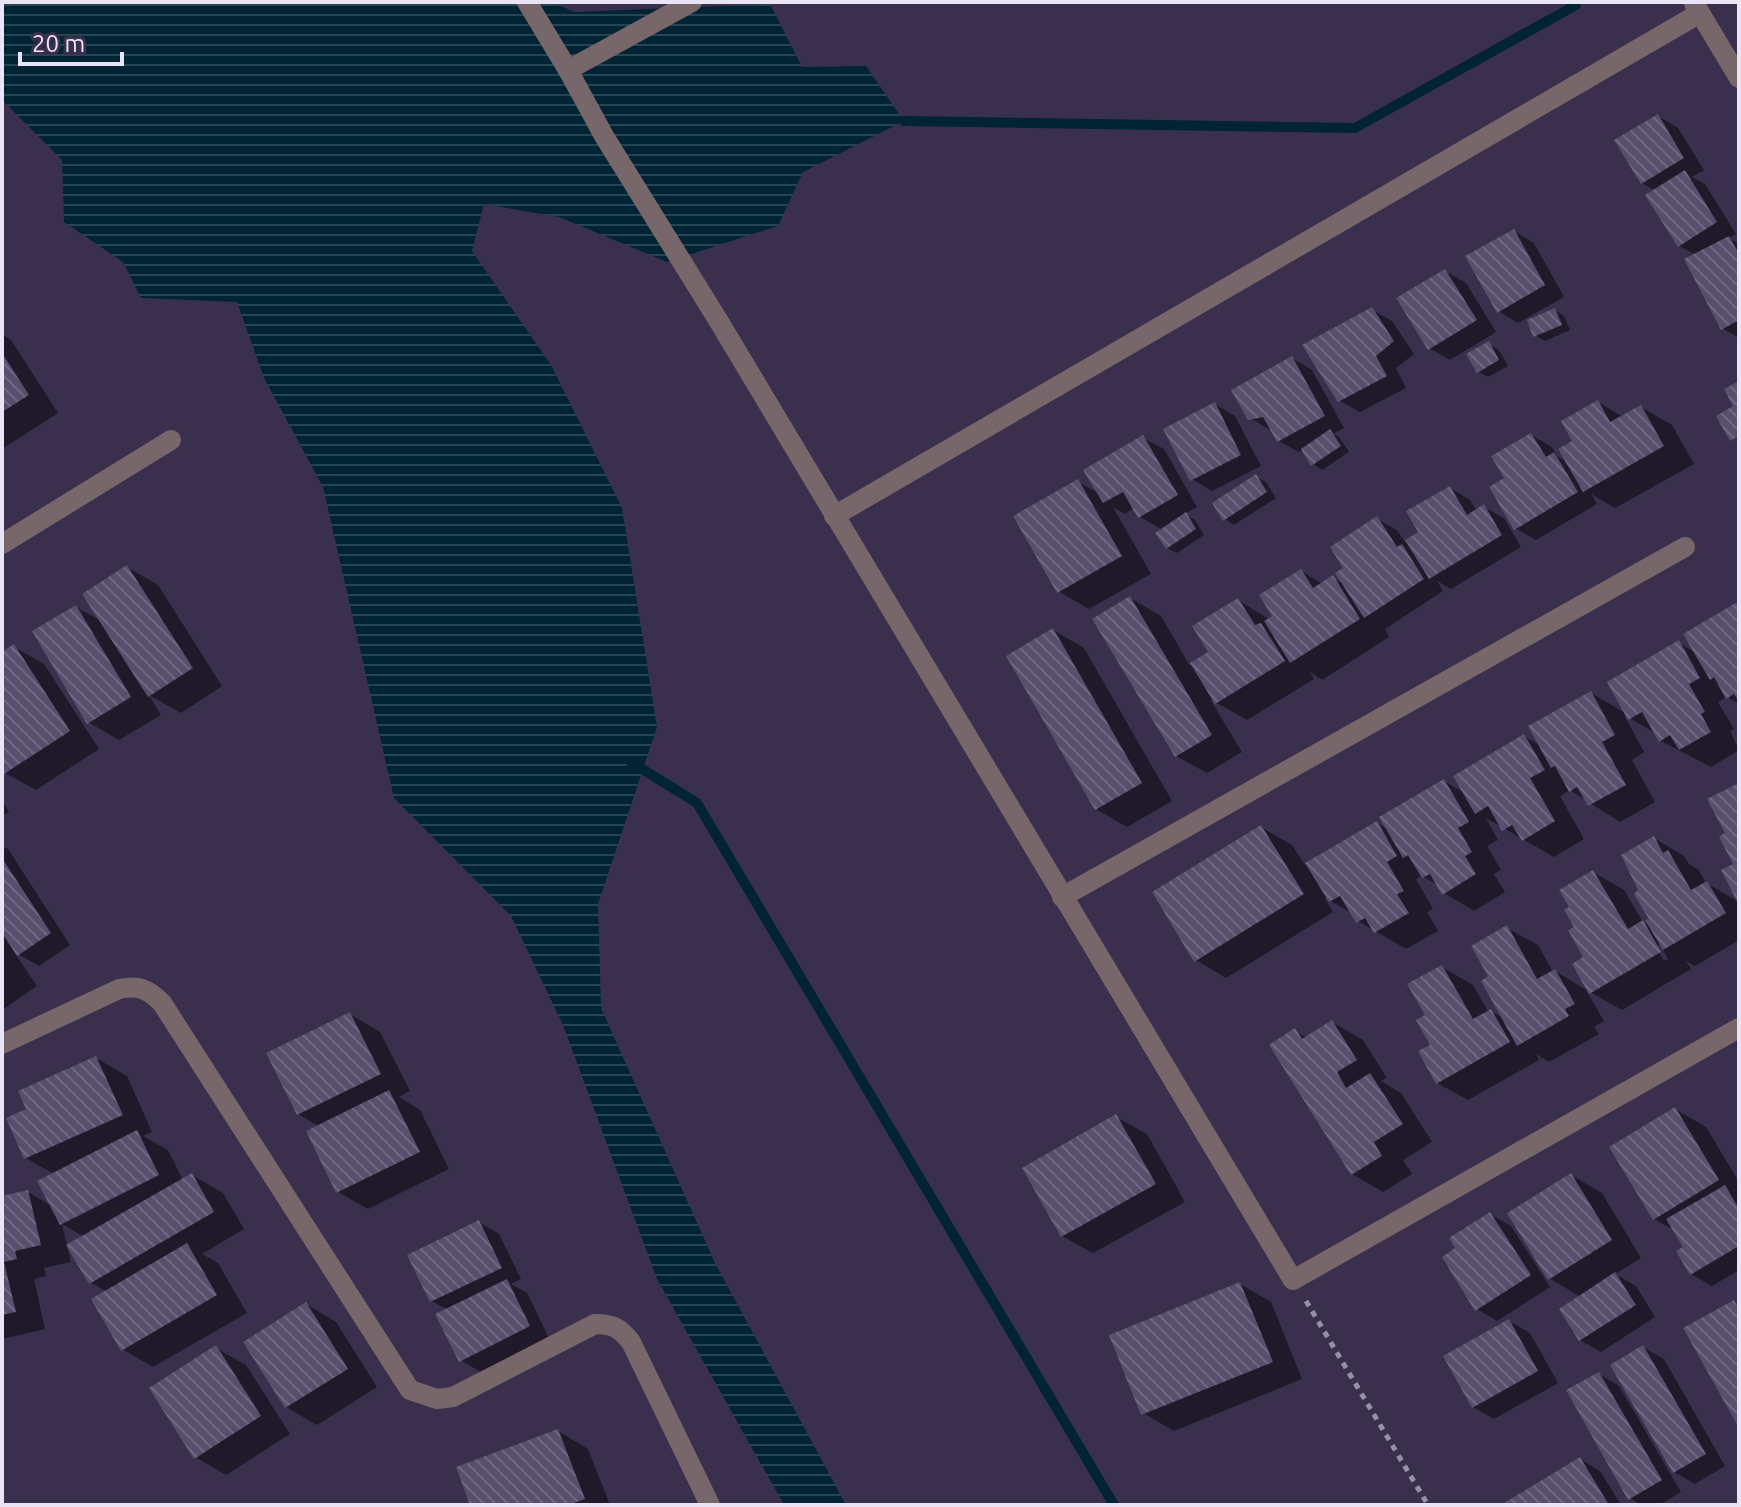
<svg xmlns="http://www.w3.org/2000/svg" width="1741" height="1507" font-family="Ubuntu,sans-serif">
<defs>
<pattern id="water-rules" width="6" height="5" patternUnits="userSpaceOnUse" patternTransform="scale(2)"><rect width="6" height="5" fill="#012435"/><path d="M0 2.5h6" fill="none" stroke="#264453"/></pattern>
<pattern id="building-back-hatch" width="6" height="6" patternUnits="userSpaceOnUse" patternTransform="scale(2)"><rect width="6" height="6" fill="#584f6d"/><path d="M-1 5l2 2M0 0l6 6M5-1l2 2" fill="none" stroke="#706882"/></pattern>
</defs>
<rect width="100%" height="100%" fill="#3a304d"/>
<polygon fill="url(#water-rules)" points="2,2 551,2 575,12 770,4 802,67 866,66 904,121 803,172 778,226 667,262 559,217 484,204 472,251 551,365 622,508 657,727 598,904 601,1008 715,1263 846,1505 784,1505 657,1279 563,1025 511,916 394,798 323,487 264,378 237,302 141,298 123,262 64,222 62,160 2,100"/>
<g fill="#0007" fill-rule="evenodd">
<polygon points="1658,116 1678,128 1704,170 1692,177 1705,184 1736,234 1729,238 1739,244 1739,338 1722,328 1696,255 1679,246 1656,191 1642,183"/>
<polygon points="1514,231 1534,243 1564,297 1518,323 1498,311"/>
<polygon points="1445,271 1466,283 1496,332 1450,360 1429,348"/>
<polygon points="1372,310 1392,321 1414,354 1396,368 1406,388 1360,412 1340,401"/>
<polygon points="1555,310 1564,316 1570,330 1545,341 1535,335"/>
<polygon points="2,334 11,340 58,413 2,449"/>
<polygon points="1488,344 1498,349 1508,366 1488,377 1479,372"/>
<polygon points="1292,358 1312,370 1344,428 1333,434 1339,437 1349,452 1322,470 1313,464 1303,450 1299,452 1279,441 1270,430 1250,418"/>
<polygon points="1598,402 1623,417 1641,407 1672,425 1694,464 1615,508 1591,494 1597,504 1536,540 1515,528 1506,478 1531,435 1552,447 1557,456 1569,463 1575,442"/>
<polygon points="1215,404 1235,416 1261,466 1212,491 1192,479"/>
<polygon points="1143,438 1164,449 1197,507 1185,514 1195,520 1204,535 1177,553 1167,548 1163,530 1140,517 1134,508 1125,514 1113,507 1151,574 1089,609 1058,591 1078,482 1100,494"/>
<polygon points="1256,477 1266,482 1276,498 1234,525 1225,519"/>
<polygon points="1450,488 1470,500 1477,511 1484,507 1504,518 1521,547 1451,589 1437,581 1443,591 1385,629 1389,637 1322,680 1310,672 1314,679 1247,720 1210,699 1242,752 1207,773 1176,756 1130,598 1161,616 1190,666 1211,653 1238,600 1270,620 1301,571 1323,584 1333,578 1345,585 1346,569 1377,519 1397,530 1405,542 1421,533"/>
<polygon points="127,567 158,585 222,686 181,713 149,695 161,715 119,740 88,722 76,607 103,622"/>
<polygon points="1739,603 1739,704 1727,697 1718,702 1734,729 1730,731 1739,750 1711,767 1661,741 1657,734 1624,715 1644,752 1632,760 1655,802 1620,822 1570,790 1560,796 1584,839 1554,857 1486,818 1498,840 1487,846 1501,870 1494,874 1505,892 1474,911 1444,893 1440,886 1422,876 1416,879 1433,909 1427,912 1438,931 1406,949 1358,921 1353,914 1324,897 1333,912 1226,978 1196,960 1261,827 1292,845 1305,865 1377,823 1389,830 1444,781 1466,794 1524,736 1541,746 1591,693 1627,714 1679,643 1696,653"/>
<polygon points="1053,630 1084,648 1172,801 1127,827 1096,809"/>
<polygon points="14,647 44,664 99,749 36,790 5,773 2,767 2,654"/>
<polygon points="2,800 9,812 2,816"/>
<path d="M1654,838L1684,856L1689,864L1699,870L1706,883L1739,902V940L1695,966L1686,961L1691,969L1622,1010L1586,990L1604,1021L1594,1027L1599,1034L1549,1062L1536,1054L1539,1060L1468,1100L1437,1083L1428,1016L1442,967L1473,985L1489,1013L1491,1011L1505,1019L1491,977L1507,928L1538,945L1553,972L1555,971L1590,992L1586,958L1577,927L1593,872L1624,890L1643,922L1652,927ZM1655,945H1660L1668,959L1664,961Z"/>
<polygon points="2,846 8,849 70,945 39,966 14,952 37,986 2,1010"/>
<polygon points="350,1014 380,1032 410,1091 399,1097 420,1110 449,1169 368,1209 338,1192 320,1127 298,1114"/>
<polygon points="1332,1022 1363,1040 1387,1078 1381,1081 1401,1093 1432,1142 1403,1160 1412,1174 1383,1192 1352,1174 1295,1031 1307,1038"/>
<polygon points="96,1058 127,1076 152,1132 143,1136 168,1150 183,1180 192,1175 223,1193 244,1229 202,1254 218,1263 247,1313 153,1367 122,1349 107,1292 90,1282 84,1237 62,1224 71,1262 44,1268 46,1276 34,1279 45,1329 2,1339 2,1198 28,1192 52,1206 54,1174 26,1158 28,1110"/>
<polygon points="1675,1109 1706,1127 1739,1182 1739,1270 1712,1286 1691,1274 1686,1248 1676,1231 1654,1219"/>
<polygon points="1116,1117 1147,1134 1185,1202 1093,1253 1062,1236"/>
<polygon points="1571,1175 1602,1193 1641,1258 1615,1274 1636,1286 1655,1317 1601,1352 1580,1340 1581,1297 1549,1278"/>
<polygon points="1490,1214 1511,1226 1550,1287 1497,1321 1477,1309"/>
<polygon points="479,1222 499,1234 521,1279 511,1284 527,1293 549,1338 481,1372 460,1360 448,1310 432,1301"/>
<polygon points="1240,1284 1271,1302 1302,1379 1174,1431 1143,1413"/>
<polygon points="306,1304 336,1322 377,1387 317,1425 286,1407"/>
<polygon points="1509,1321 1530,1333 1558,1383 1494,1419 1473,1407"/>
<polygon points="1643,1347 1664,1359 1725,1466 1695,1484 1674,1472"/>
<polygon points="216,1348 246,1365 290,1434 226,1475 195,1457"/>
<polygon points="1599,1374 1619,1386 1681,1492 1659,1505 1641,1505 1630,1498"/>
<polygon points="558,1431 588,1449 610,1505 473,1505"/>
<polygon points="1580,1459 1600,1471 1621,1505 1508,1505"/>
</g>
<g fill="none" stroke-linecap="round" stroke-linejoin="round">
<g stroke="#012435" stroke-width="10">
<polyline points="904,121 1355,128 1576,5"/>
<polyline points="631,762 697,803 1114,1505"/>
</g>
</g>
<g fill="url(#building-back-hatch)">
<polygon points="1658,114 1684,158 1641,184 1614,140"/>
<polygon points="1685,170 1717,222 1678,247 1645,195"/>
<polygon points="1514,229 1545,285 1497,313 1465,256"/>
<polygon points="1729,236 1739,254 1739,320 1721,330 1684,259"/>
<polygon points="1445,269 1477,320 1428,350 1396,298"/>
<polygon points="1372,307 1394,341 1376,356 1387,376 1338,402 1302,345"/>
<polygon points="1555,308 1562,325 1533,337 1527,320"/>
<polygon points="1489,341 1499,360 1477,373 1466,354"/>
<polygon points="2,353 29,395 2,412"/>
<polygon points="1292,356 1325,416 1277,442 1263,417 1248,420 1231,390"/>
<polygon points="1739,381 1739,436 1730,441 1716,416 1733,406 1724,389"/>
<polygon points="1598,400 1610,422 1641,405 1664,446 1583,492 1558,449 1572,441 1561,421"/>
<polygon points="1215,402 1241,455 1190,481 1163,429"/>
<polygon points="1330,429 1341,446 1311,466 1301,449"/>
<polygon points="1531,433 1546,457 1554,452 1578,492 1514,530 1489,487 1504,478 1491,456"/>
<polygon points="1143,435 1178,495 1138,518 1123,492 1103,503 1083,470"/>
<polygon points="1256,474 1267,492 1223,521 1212,503"/>
<polygon points="1078,479 1122,556 1057,593 1013,516"/>
<polygon points="1450,486 1467,515 1484,504 1502,535 1429,579 1405,540 1418,532 1406,511"/>
<polygon points="1186,512 1196,529 1166,549 1155,533"/>
<polygon points="1377,516 1397,547 1402,544 1424,579 1364,618 1335,573 1343,568 1330,547"/>
<polygon points="127,565 193,668 148,697 82,594"/>
<polygon points="1301,569 1313,588 1333,575 1360,619 1290,663 1264,621 1272,616 1259,595"/>
<polygon points="1130,596 1212,735 1175,757 1092,619"/>
<polygon points="1238,598 1255,625 1261,623 1285,661 1215,704 1190,663 1208,652 1192,626"/>
<polygon points="1739,601 1739,702 1734,694 1726,699 1714,677 1710,680 1683,634"/>
<polygon points="76,605 131,697 87,724 32,631"/>
<polygon points="1053,628 1142,783 1095,810 1006,656"/>
<polygon points="1679,640 1700,678 1689,684 1705,712 1701,714 1711,732 1679,750 1670,735 1659,742 1642,712 1628,720 1607,682"/>
<polygon points="14,644 70,731 4,774 2,652"/>
<polygon points="1591,691 1615,735 1602,742 1626,785 1588,806 1577,787 1569,792 1555,766 1551,768 1528,726"/>
<polygon points="1524,734 1545,770 1530,778 1555,821 1522,841 1512,825 1502,831 1488,806 1475,814 1453,776"/>
<polygon points="1444,779 1469,822 1458,828 1472,852 1465,856 1476,874 1442,895 1430,874 1422,878 1408,855 1403,858 1379,817"/>
<polygon points="1739,783 1739,905 1721,870 1733,864 1719,837 1725,833 1707,799"/>
<polygon points="1377,821 1397,856 1387,862 1404,891 1397,894 1409,913 1374,933 1365,918 1356,923 1340,896 1329,902 1305,863"/>
<polygon points="1261,825 1304,894 1194,962 1152,892"/>
<polygon points="1654,836 1663,853 1668,850 1691,890 1707,881 1726,913 1663,950 1645,920 1649,919 1634,894 1638,890 1621,855"/>
<polygon points="2,858 51,933 17,956 2,933"/>
<polygon points="1593,870 1628,929 1643,920 1661,952 1589,994 1572,964 1583,957 1568,930 1574,927 1564,910 1569,907 1559,890"/>
<polygon points="1507,925 1537,979 1555,969 1575,1004 1565,1009 1569,1016 1517,1046 1481,981 1488,976 1471,946"/>
<polygon points="1442,965 1473,1019 1491,1009 1510,1042 1436,1084 1418,1051 1430,1045 1416,1020 1425,1015 1407,984"/>
<polygon points="350,1012 381,1074 297,1115 266,1053"/>
<polygon points="1332,1020 1357,1060 1337,1072 1346,1088 1370,1073 1403,1124 1374,1142 1382,1156 1351,1175 1269,1045 1295,1028 1302,1039"/>
<polygon points="96,1056 123,1115 24,1159 6,1118 26,1109 18,1091"/>
<polygon points="389,1090 420,1152 336,1193 306,1131"/>
<polygon points="1675,1107 1719,1180 1653,1220 1609,1147"/>
<polygon points="1116,1114 1156,1184 1061,1237 1022,1168"/>
<polygon points="137,1130 159,1175 60,1225 37,1181"/>
<polygon points="192,1173 214,1212 89,1284 66,1245"/>
<polygon points="1571,1173 1612,1240 1548,1280 1507,1213"/>
<polygon points="1725,1185 1739,1209 1739,1246 1690,1275 1676,1251 1683,1247 1666,1219"/>
<polygon points="28,1190 41,1245 15,1251 17,1259 4,1262 16,1312 2,1315 2,1196"/>
<polygon points="1490,1212 1531,1275 1475,1311 1442,1257 1455,1248 1449,1238"/>
<polygon points="479,1220 502,1268 430,1302 407,1255"/>
<polygon points="187,1243 217,1295 121,1351 91,1299"/>
<polygon points="1615,1272 1636,1305 1579,1341 1559,1309"/>
<polygon points="507,1279 530,1326 459,1362 435,1314"/>
<polygon points="1240,1282 1273,1362 1141,1415 1109,1335"/>
<polygon points="1734,1300 1739,1310 1739,1428 1683,1328"/>
<polygon points="306,1302 348,1369 285,1408 243,1342"/>
<polygon points="1509,1319 1538,1371 1472,1408 1443,1356"/>
<polygon points="216,1345 261,1416 194,1459 149,1388"/>
<polygon points="1643,1345 1706,1454 1673,1473 1610,1365"/>
<polygon points="1599,1372 1662,1480 1628,1500 1566,1390"/>
<polygon points="558,1429 585,1499 568,1505 470,1505 456,1467"/>
<polygon points="1580,1457 1609,1505 1506,1505 1504,1503"/>
</g>
<g fill="none" stroke-linecap="round" stroke-linejoin="round">
<polyline stroke="#9790a7" stroke-width="5" stroke-dasharray="6 6" stroke-linecap="butt" points="1306,1301 1428,1505"/>
<g stroke="#77666a" stroke-width="20">
<polyline points="527,2 568,70"/>
<polyline points="692,2 568,70 604,136 718,320 1293,1280 1739,1028"/>
<polyline points="1694,3 1739,78"/>
<polyline points="834,516 1700,13"/>
<polyline points="2,544 171,440"/>
<polyline points="1062,897 1685,547"/>
<path d="M2,1044L119,989C139,985 148,989 162,1003L410,1390L437,1399L453,1397L595,1324C613,1324 620,1328 631,1342L710,1505"/>
</g>
</g>
<rect width="1741" height="1507" fill="none" stroke="#e9e4f6" stroke-width="8"/>
<path d="M20 52v12h102v-12" fill="none" stroke="#e9e4f6" stroke-width="4"/>
<text x="32" y="52" font-size="24" fill="#e9e4f6" stroke="#3a304d" stroke-width="6" paint-order="stroke">20 m</text>
</svg>
